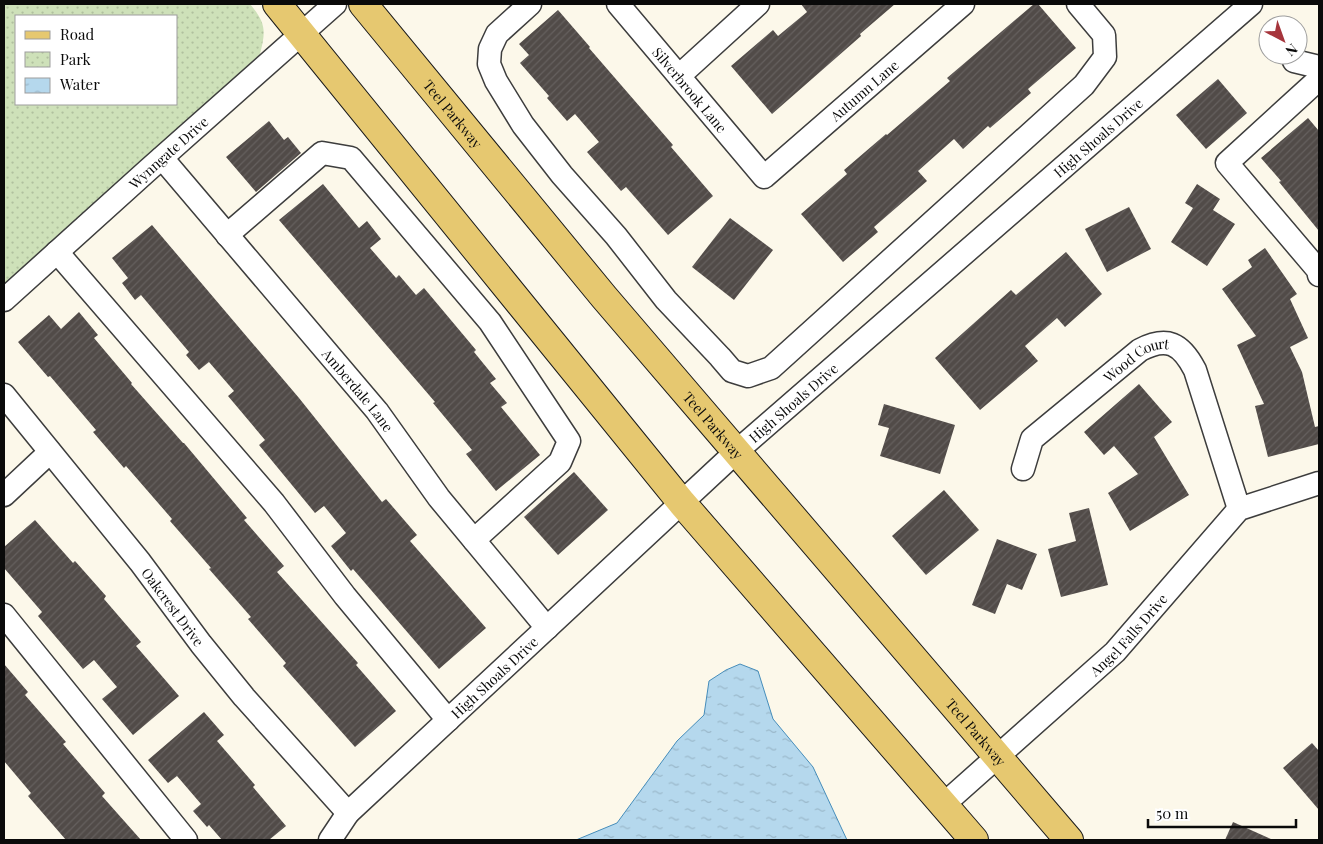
<svg xmlns="http://www.w3.org/2000/svg" width="1323" height="844" font-family="'Playfair Display',serif">
<defs>
<pattern id="park-dots" width="8" height="8" patternUnits="userSpaceOnUse" patternTransform="scale(1.25)"><rect width="8" height="8" fill="#cee1b9"/><path d="M2 2h.1M6 6h.1" fill="none" stroke="#b0c09e" stroke-width="1.8" stroke-linecap="round"/></pattern>
<pattern id="water-ripples" width="26" height="14" patternUnits="userSpaceOnUse" patternTransform="scale(1.25)"><rect width="26" height="14" fill="#b5d8ed"/><path d="M2 4q2-2 4 0t4 0M15 11q2-2 4 0t4 0" fill="none" stroke="#9ab8ca"/></pattern>
<pattern id="building-hatch" width="6" height="6" patternUnits="userSpaceOnUse" patternTransform="scale(1.25)"><rect width="6" height="6" fill="#514b48"/><path d="M-1 1l2-2M0 6l6-6M5 7l2-2" fill="none" stroke="#65605e"/></pattern>
</defs>
<rect width="100%" height="100%" fill="#fcf8ea"/>
<path fill="url(#park-dots)" fill-rule="evenodd" d="M4,4H250C266,23 266,31 260,54L4,293ZM16,16H176V104H16Z"/>
<polygon fill="url(#water-ripples)" stroke="#468dba" points="740,664 758,671 773,719 813,767 847,840 576,840 617,823 677,741 704,715 709,681 726,670"/>
<g fill="url(#building-hatch)">
<polygon points="801,4 895,4 860,34 861,36 772,114 731,66 773,30 778,36 807,12"/>
<polygon points="1034,4 1038,4 1076,48 1028,89 1031,93 990,128 988,126 963,149 954,139 918,171 927,181 874,227 878,232 843,262 801,214 847,174 844,170 886,134 887,135 950,81 947,78"/>
<polygon points="558,10 590,47 589,48 673,145 671,147 713,196 668,235 626,187 621,191 587,152 599,142 575,114 567,121 547,98 549,96 520,63 529,55 519,44"/>
<polygon points="1218,79 1247,113 1206,149 1176,115"/>
<polygon points="1308,118 1319,131 1319,231 1279,182 1281,181 1261,158"/>
<polygon points="269,121 284,140 288,137 301,153 256,192 226,157"/>
<polygon points="323,184 359,228 367,221 381,239 370,248 396,278 399,275 416,295 424,288 476,350 474,352 496,379 490,383 507,403 501,407 540,455 496,491 466,454 472,450 433,403 435,402 279,220"/>
<polygon points="1197,184 1220,199 1213,210 1235,224 1207,266 1171,242 1193,208 1185,203"/>
<polygon points="1129,207 1151,249 1107,272 1085,229"/>
<polygon points="730,218 773,250 734,300 692,267"/>
<polygon points="152,225 299,398 382,502 386,499 417,535 410,541 486,628 439,669 353,569 351,571 331,546 346,533 324,506 315,513 259,445 265,440 228,396 234,391 209,362 199,370 186,355 189,352 141,295 135,300 122,283 128,278 112,258"/>
<polygon points="1265,248 1297,294 1290,299 1308,338 1290,347 1302,372 1315,427 1319,426 1319,444 1268,457 1255,406 1264,404 1237,345 1256,336 1222,289 1252,267 1248,260"/>
<polygon points="1066,252 1102,294 1065,327 1057,318 1025,346 1038,361 980,410 935,358 1011,290 1016,295"/>
<polygon points="79,312 98,335 94,338 132,383 131,384 183,443 184,443 247,518 244,520 284,566 277,572 358,663 356,665 396,711 355,747 283,666 286,663 248,619 251,617 209,569 211,568 170,521 172,519 126,466 124,468 93,432 96,430 50,376 48,377 18,342 49,315 61,329"/>
<polygon points="1139,384 1172,422 1154,437 1189,495 1130,531 1108,493 1138,474 1114,446 1104,455 1084,432"/>
<polygon points="884,404 955,425 940,474 880,456 889,428 878,425"/>
<polygon points="574,472 608,510 558,555 524,517"/>
<polygon points="944,490 979,530 926,575 892,536"/>
<polygon points="1089,508 1108,585 1061,597 1048,549 1076,541 1069,513"/>
<polygon points="35,520 73,563 75,561 106,596 104,599 141,642 136,646 179,696 133,735 102,699 117,687 94,660 83,669 38,616 42,612 4,568 4,547"/>
<polygon points="997,539 1037,554 1022,590 1007,584 995,614 972,605"/>
<polygon points="4,664 28,692 25,695 66,742 63,744 105,793 102,796 141,840 66,840 28,796 31,793 4,761"/>
<polygon points="204,712 224,735 217,741 255,785 253,787 286,826 269,840 222,840 209,825 207,827 193,811 201,804 177,776 168,783 148,760"/>
<polygon points="1312,743 1319,751 1319,810 1283,768"/>
<polygon points="1233,822 1273,840 1225,840"/>
</g>
<g fill="none" stroke-linecap="round" stroke-linejoin="round">
<g stroke="#3d3d3d" stroke-width="25">
<g id="minor">
<polyline points="530,4 497,34 490,49 489,64 496,81 523,125 562,175 616,236 666,300 720,357 732,371 748,376 771,368 1084,85 1105,57 1104,35 1078,4"/>
<path id="s1" d="M618,4L764,177L963,4"/>
<polyline points="1294,61 1319,67"/>
<polyline points="679,76 758,4"/>
<polyline points="1319,79 1227,163 1318,270 1319,275"/>
<path id="s2" d="M162,158L377,411L439,498L547,628"/>
<polyline points="227,235 322,153 351,158 490,322 569,441 560,462 474,540"/>
<polyline points="57,252 274,503 345,596 448,720"/>
<path id="s3" d="M4,300L148,170L335,4"/>
<path id="s4" d="M4,395L140,562L201,644L244,697L348,813"/>
<path id="s5" d="M1023,469L1032,439L1140,350C1167,336 1181,343 1195,370L1239,509"/>
<polyline points="4,495 50,452"/>
<polyline points="4,615 186,840"/>
<path id="s6" d="M943,805L1115,652L1239,509L1319,483"/>
<path id="s7" d="M330,840L348,813L737,451L1251,4"/>
</g>
</g>
<g stroke="#1b1b1b" stroke-width="30">
<g id="major">
<polyline points="277,4 682,503 974,840"/>
<path id="s8" d="M363,4L604,297L1069,840"/>
</g>
</g>
<use href="#minor" stroke="#fff" stroke-width="22"/>
<use href="#major" stroke="#e6c870" stroke-width="28"/>
</g>
<g text-anchor="middle" dominant-baseline="central" stroke-width="5" stroke-linejoin="round" paint-order="stroke">
<g font-size="14" fill="#0a0a0a" stroke="#fff">
<text stroke="none"><textPath href="#s1" startOffset="112">Silverbrook Lane</textPath></text>
<text stroke="none"><textPath href="#s1" startOffset="359">Autumn Lane</textPath></text>
<text stroke="none"><textPath href="#s8" startOffset="142">Teel Parkway</textPath></text>
<text stroke="none"><textPath href="#s7" startOffset="1042">High Shoals Drive</textPath></text>
<text stroke="none"><textPath href="#s3" startOffset="221">Wynngate Drive</textPath></text>
<text stroke="none"><textPath href="#s5" startOffset="164">Wood Court</textPath></text>
<text stroke="none"><textPath href="#s2" startOffset="304">Amberdale Lane</textPath></text>
<text stroke="none"><textPath href="#s7" startOffset="638">High Shoals Drive</textPath></text>
<text stroke="none"><textPath href="#s8" startOffset="548">Teel Parkway</textPath></text>
<text stroke="none"><textPath href="#s4" startOffset="271">Oakcrest Drive</textPath></text>
<text stroke="none"><textPath href="#s6" startOffset="252">Angel Falls Drive</textPath></text>
<text stroke="none"><textPath href="#s7" startOffset="232">High Shoals Drive</textPath></text>
<text stroke="none"><textPath href="#s8" startOffset="952">Teel Parkway</textPath></text>
</g>
</g>
<rect width="1323" height="844" fill="none" stroke="#0a0a0a" stroke-width="10"/>
<rect x="15" y="15" width="162" height="90" fill="#ffffff" stroke="#9d9d9d"/>
<rect x="25" y="31" width="25" height="8" fill="#e6c870" stroke="#9d9d9d"/>
<text x="60" y="40" font-size="15" fill="#0a0a0a">Road</text>
<rect x="25" y="52" width="25" height="15" fill="url(#park-dots)" stroke="#9d9d9d"/>
<text x="60" y="65" font-size="15" fill="#0a0a0a">Park</text>
<rect x="25" y="78" width="25" height="15" fill="url(#water-ripples)" stroke="#9d9d9d"/>
<text x="60" y="90" font-size="15" fill="#0a0a0a">Water</text>
<g transform="translate(1283 40) rotate(139)"><circle r="24" fill="#ffffff" stroke="#9d9d9d"/>
<path d="M0-4L9 19L0 12L-9 19Z" fill="#a6353c"/>
<text y="-8" font-size="14" font-weight="bold" text-anchor="middle" fill="#0a0a0a">N</text>
</g>
<path d="M1148 819v8h148v-8" fill="none" stroke="#0a0a0a" stroke-width="2.5"/>
<text x="1156" y="819" font-size="15" fill="#0a0a0a" stroke="#ffffff" stroke-width="4" paint-order="stroke">50 m</text>
</svg>
